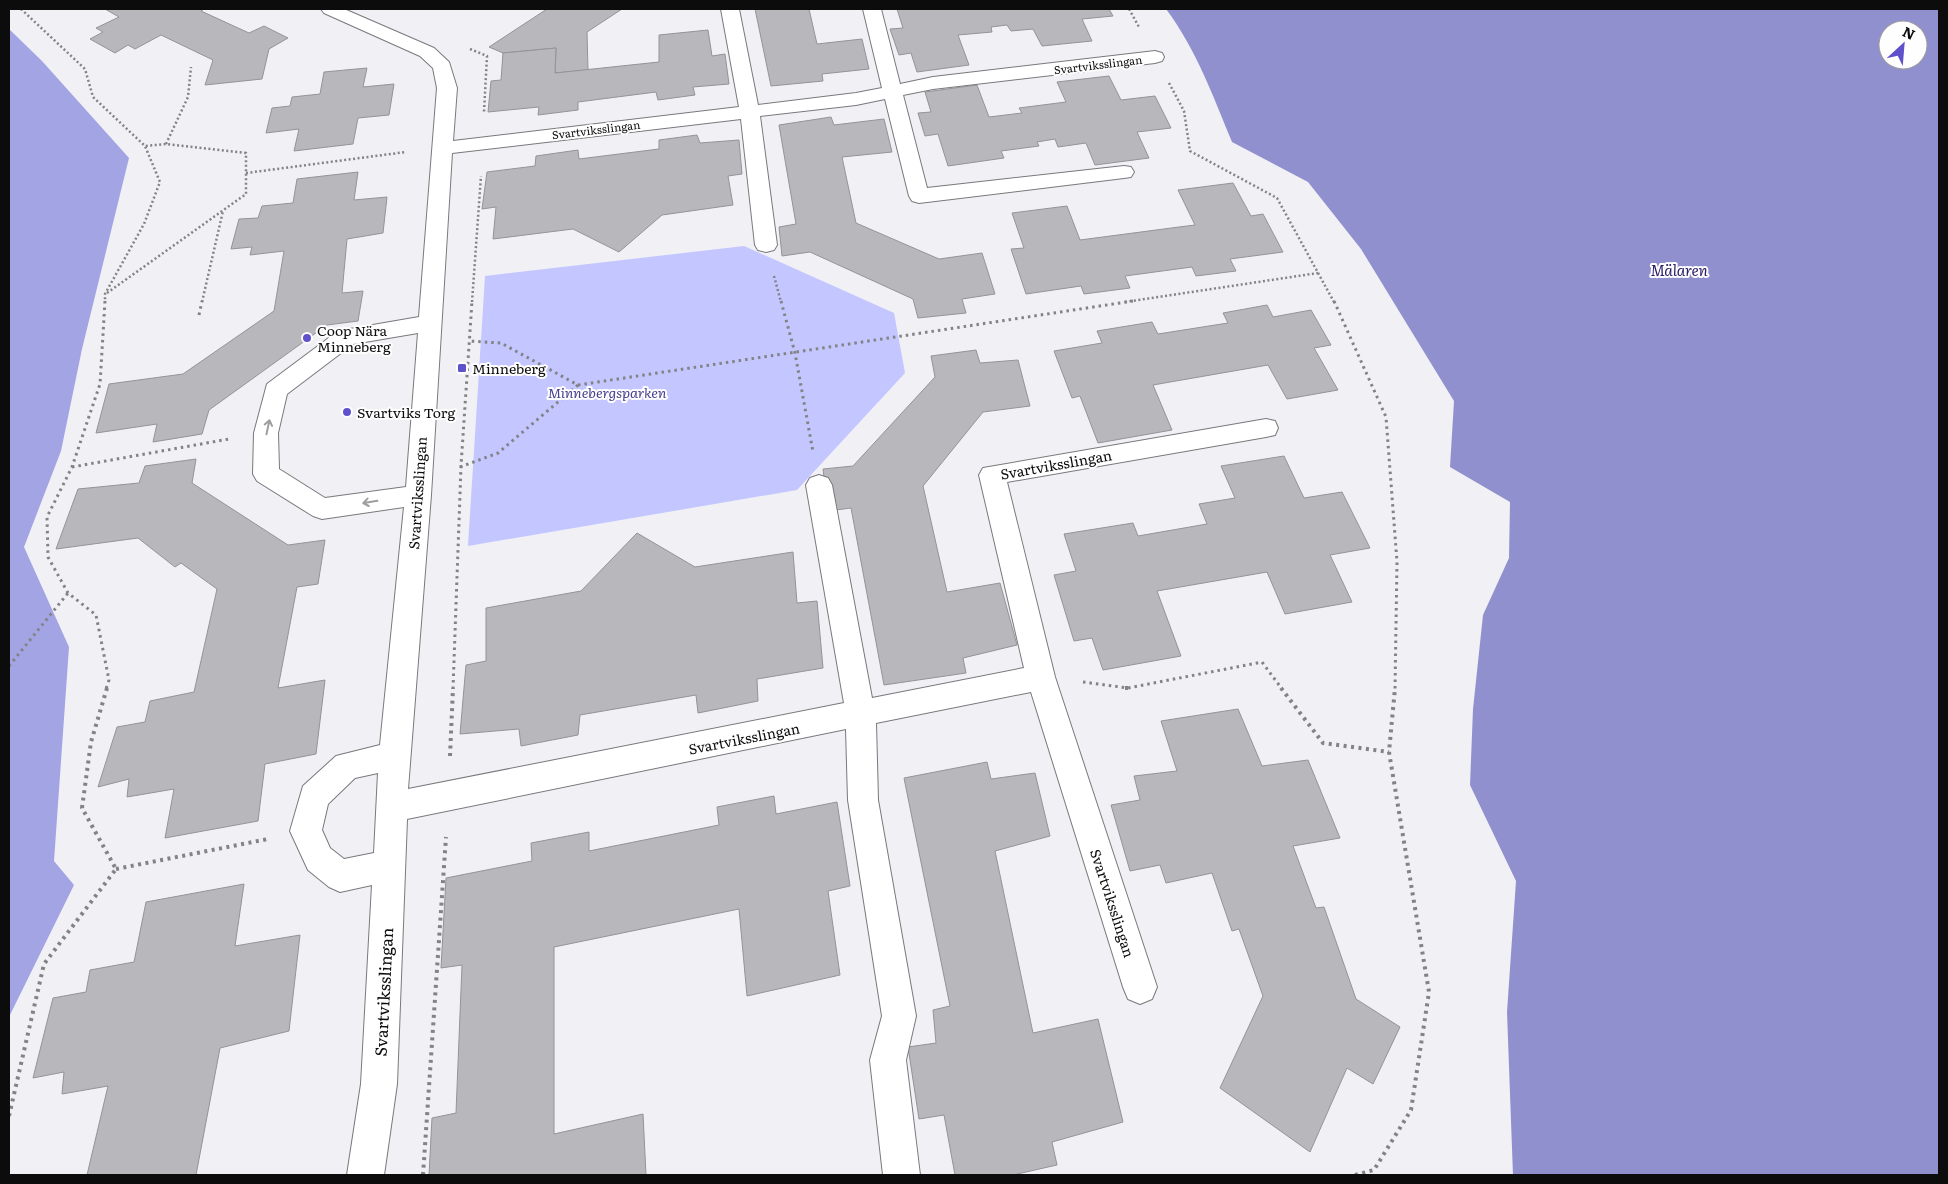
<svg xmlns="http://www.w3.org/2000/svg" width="1948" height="1184" font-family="Literata,serif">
<rect width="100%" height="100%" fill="#f0f0f5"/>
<polygon fill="#c4c6ff" points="744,246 894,313 905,373 797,490 468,546 485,276"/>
<polygon fill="#a3a4e4" points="9,29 42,61 129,158 82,349 61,451 24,547 69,647 54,861 74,885 9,1017"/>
<path fill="#9090cf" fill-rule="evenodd" d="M1166,9H1939V1175H1513L1507,1012L1516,881L1470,785L1473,709L1483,615L1509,558L1510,502L1450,467L1454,401L1361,249L1308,182L1232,142C1213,96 1196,49 1166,9ZM1888,30H1918V60H1888Z"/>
<g fill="#b8b8bc" stroke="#949498">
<polygon points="105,9 204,9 201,11 249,33 264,26 288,38 269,49 262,79 205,85 213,60 161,35 135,49 128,45 115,53 90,39 103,32 96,28 119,17"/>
<polygon points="547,9 622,9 587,32 588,70 555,73 556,48 503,53 489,47"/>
<polygon points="755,9 809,9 817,44 862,39 869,69 822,74 823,81 771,86"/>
<polygon points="897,9 1109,9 1113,16 1082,19 1092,41 1042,46 1033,29 1011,31 1007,25 991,27 992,32 958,35 969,65 917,72 911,53 899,55 890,29 903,28"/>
<polygon points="708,30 712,56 725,54 729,84 693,87 695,95 658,100 656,92 578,102 578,110 538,115 539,107 488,112 491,81 501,80 503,53 556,48 555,73 659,62 659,35"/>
<polygon points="367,68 363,87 394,84 389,115 358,118 353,144 294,151 299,129 266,133 272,108 290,106 292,97 320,94 324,72"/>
<polygon points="1109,76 1121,100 1155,96 1171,128 1137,132 1149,158 1095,165 1086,143 1058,147 1055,139 1037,142 1039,146 1001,151 1004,158 948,166 938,134 925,136 918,113 931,112 925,92 977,85 989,117 1022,113 1019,108 1066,102 1057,82"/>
<polygon points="831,117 834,125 884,119 892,152 842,157 856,223 939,259 982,253 995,294 962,299 966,313 918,318 913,299 810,252 782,256 779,227 796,224 779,125"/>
<polygon points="697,135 700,143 739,140 742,174 728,176 733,205 662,215 619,252 573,229 493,239 496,207 482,209 487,172 535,166 536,156 578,150 579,159 659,149 659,140"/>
<polygon points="358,172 354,200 387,197 383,233 347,239 342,293 363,291 358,321 327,325 209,410 202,434 153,442 157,424 96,433 109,384 183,374 274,311 284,251 250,255 252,247 231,249 239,219 258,218 262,206 293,203 297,179"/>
<polygon points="1233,183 1251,216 1263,214 1283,252 1230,259 1236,271 1196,276 1192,267 1125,276 1130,288 1084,294 1081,286 1026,294 1011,249 1024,248 1012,213 1067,206 1080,240 1179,227 1195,225 1178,190"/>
<polygon points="1267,305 1273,317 1311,310 1331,345 1314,348 1338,390 1287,399 1268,365 1153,385 1172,430 1098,443 1080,396 1072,398 1054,351 1102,343 1097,331 1152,322 1158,334 1228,323 1223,313"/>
<polygon points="976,350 980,363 1018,360 1030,406 983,412 923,486 947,592 1000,583 1017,645 963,658 966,673 884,685 851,508 828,511 823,469 853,466 935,377 931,356"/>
<polygon points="1284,456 1304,498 1342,492 1370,548 1330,555 1352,602 1285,614 1267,572 1157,591 1181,656 1103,670 1092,638 1074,641 1054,575 1076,571 1064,534 1133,523 1138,536 1207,524 1199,504 1235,498 1221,466"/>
<polygon points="196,459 192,483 288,545 325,540 318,584 297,587 278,688 325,680 316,754 265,764 258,821 165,838 174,789 127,797 129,779 98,787 117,727 145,722 150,701 194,692 217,589 181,563 175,567 138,538 56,549 78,489 139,483 145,466"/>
<polygon points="637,533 695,567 793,552 797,603 817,601 823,668 757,679 758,701 698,713 696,695 580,715 578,735 521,746 519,729 460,734 466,665 486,661 486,608 581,591"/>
<polygon points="1238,709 1262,766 1308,760 1340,838 1293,846 1316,908 1324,907 1356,999 1400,1027 1373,1084 1347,1068 1310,1152 1220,1088 1263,996 1239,929 1232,931 1212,873 1166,883 1160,865 1130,871 1111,805 1140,800 1134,776 1177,771 1161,721"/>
<polygon points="987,762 991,779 1035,773 1050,836 995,851 1033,1033 1098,1019 1123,1122 1052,1142 1057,1165 1013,1175 955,1175 944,1115 919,1119 908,1047 936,1043 933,1010 950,1006 904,778"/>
<polygon points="774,796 776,814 837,802 850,886 828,891 840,975 747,996 739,909 554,947 554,1134 643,1114 646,1175 429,1175 432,1118 456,1113 462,965 441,968 446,878 532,861 531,843 589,832 589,851 719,825 717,807"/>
<polygon points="244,884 235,946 300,935 289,1031 220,1048 196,1175 87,1175 108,1086 62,1094 64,1072 33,1078 53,998 86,992 90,970 134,962 146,902"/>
</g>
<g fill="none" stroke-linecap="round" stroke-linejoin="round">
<g stroke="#79797d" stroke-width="2">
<path id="minor" d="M321,9H344L434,48L449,62L457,88L453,141L739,107L721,9H739L758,105L856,93L882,88L863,9H881L900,84L933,77L1155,51L1162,53L1164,57L1162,61L1155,63L933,89L903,95L927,188L1124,166L1131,167L1134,172L1131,177L1124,178L919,203L912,201L909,196L885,99L856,105L760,116L777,245L774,250L766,252L758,250L755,245L741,119L452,153L431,495L408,789L844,703L806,485L810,478L819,475L828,478L832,485L872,698L1024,668L979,475L983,468L1266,419L1275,421L1278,428L1275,435L1266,437L1007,482L1055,677L1157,987L1152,999L1140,1004L1128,999L1123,987L1031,692L876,723L878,800L916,1016L906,1060L920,1175H883L870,1060L882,1016L848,800L846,729L407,819L397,1084L384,1175H347L361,1084L372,885L340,892L329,887L308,870L290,831L303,786L336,756L380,745L404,507L322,519L313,516L257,481L253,474L254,433L267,384L338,331L419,317L437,88L433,68L420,56L324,13ZM418,333L406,487L325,498L279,469L278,433L287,394L353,344ZM378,773L374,853L344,859L330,848L322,830L328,804L355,778Z"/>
</g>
<g stroke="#838386" stroke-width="2.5" stroke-dasharray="2 2.5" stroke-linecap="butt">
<polyline points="21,9 85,69 93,97 145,146 160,182 144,224 105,294 105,302"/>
<polyline points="1129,9 1139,27"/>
<polyline points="470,49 487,56 484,112"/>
<polyline points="1169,83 1184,111 1190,151 1277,198 1334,302"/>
<polyline points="166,144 188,97 191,67"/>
<polyline points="246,173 406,152"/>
<polyline points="774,276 781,302"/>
<polyline points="107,293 246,194 246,153 166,144 145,146"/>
<polyline points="202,302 223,211"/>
<polyline points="472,302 481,176"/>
<polyline points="1125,302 1318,273"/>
</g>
<g stroke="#838386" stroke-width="3" stroke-dasharray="2.5 4" stroke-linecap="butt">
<polyline points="105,301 100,384 72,467 47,517 48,557 68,593 96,615 109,680 106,689"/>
<polyline points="781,301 795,353 813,452"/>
<polyline points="1334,301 1386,417 1397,562 1395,689"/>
<polyline points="199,315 202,301"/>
<polyline points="578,385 1133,301"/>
<polyline points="72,467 229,439"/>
<polyline points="460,467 498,453 578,385 501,343 469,341"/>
<polyline points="9,666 68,593"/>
<polyline points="1083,682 1128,688 1262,662 1282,689"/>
<polyline points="453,689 461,466 472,301"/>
</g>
<g stroke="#838386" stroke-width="4" stroke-dasharray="3 4.5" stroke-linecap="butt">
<polyline points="1125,688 1130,688"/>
<polyline points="1281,688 1323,743 1389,752"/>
<polyline points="450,756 453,688"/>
<polyline points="116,869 268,839"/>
<polyline points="9,1116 44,964 116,869 82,808 91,742 107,688"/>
<polyline points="423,1175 446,837"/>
<polyline points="1355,1175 1374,1170 1411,1110 1429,992 1389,752 1395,688"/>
</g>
<use href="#minor" fill="#fff" fill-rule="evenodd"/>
</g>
<defs><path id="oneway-shaft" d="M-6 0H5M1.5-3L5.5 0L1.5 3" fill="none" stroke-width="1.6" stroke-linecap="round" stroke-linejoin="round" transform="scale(1.25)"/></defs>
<g stroke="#9e9e9e">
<use href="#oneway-shaft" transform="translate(268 427) rotate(-78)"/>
<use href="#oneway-shaft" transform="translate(370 502) rotate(171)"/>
</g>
<g fill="#5f51ca" stroke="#fefeff" stroke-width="2">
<circle cx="307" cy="338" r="5"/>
<rect x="457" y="363" width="10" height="10" rx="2.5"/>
<circle cx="347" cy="412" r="5"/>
</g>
<g text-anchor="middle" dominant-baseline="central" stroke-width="4" stroke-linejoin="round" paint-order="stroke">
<g font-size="11" fill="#0c0c0d" stroke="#fefeff">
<text transform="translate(1098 64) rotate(-7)">Svartviksslingan</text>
<text transform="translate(596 129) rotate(-7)">Svartviksslingan</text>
</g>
<g font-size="14" fill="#0c0c0d" stroke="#fefeff" text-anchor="start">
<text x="317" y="330">Coop Nära<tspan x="317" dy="16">Minneberg</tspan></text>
<text x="472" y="368">Minneberg</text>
<text x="357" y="412">Svartviks Torg</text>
</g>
<g font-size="14" font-style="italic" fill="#48428f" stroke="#fefeff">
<text x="607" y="392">Minnebergsparken</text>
</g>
<g font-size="14" fill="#0c0c0d" stroke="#fefeff">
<text transform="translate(1056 464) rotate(-10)">Svartviksslingan</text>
<text transform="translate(417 493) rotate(-86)">Svartviksslingan</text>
<text transform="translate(744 738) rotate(-11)">Svartviksslingan</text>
<text transform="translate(1113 903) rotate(72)">Svartviksslingan</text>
</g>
<g font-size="15" font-style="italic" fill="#281b65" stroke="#fefeff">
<text x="1679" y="269">Mälaren</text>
</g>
<g font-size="16" fill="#0c0c0d" stroke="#fefeff">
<text transform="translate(383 992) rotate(-87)">Svartviksslingan</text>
</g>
</g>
<rect width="1948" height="1184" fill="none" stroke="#0c0c0d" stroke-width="20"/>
<g transform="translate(1903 45) rotate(26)"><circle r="24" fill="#fefeff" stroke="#9d9d9e"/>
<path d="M0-4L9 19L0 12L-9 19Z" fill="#5f51ca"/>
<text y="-8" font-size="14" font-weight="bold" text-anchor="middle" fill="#0c0c0d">N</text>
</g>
</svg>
